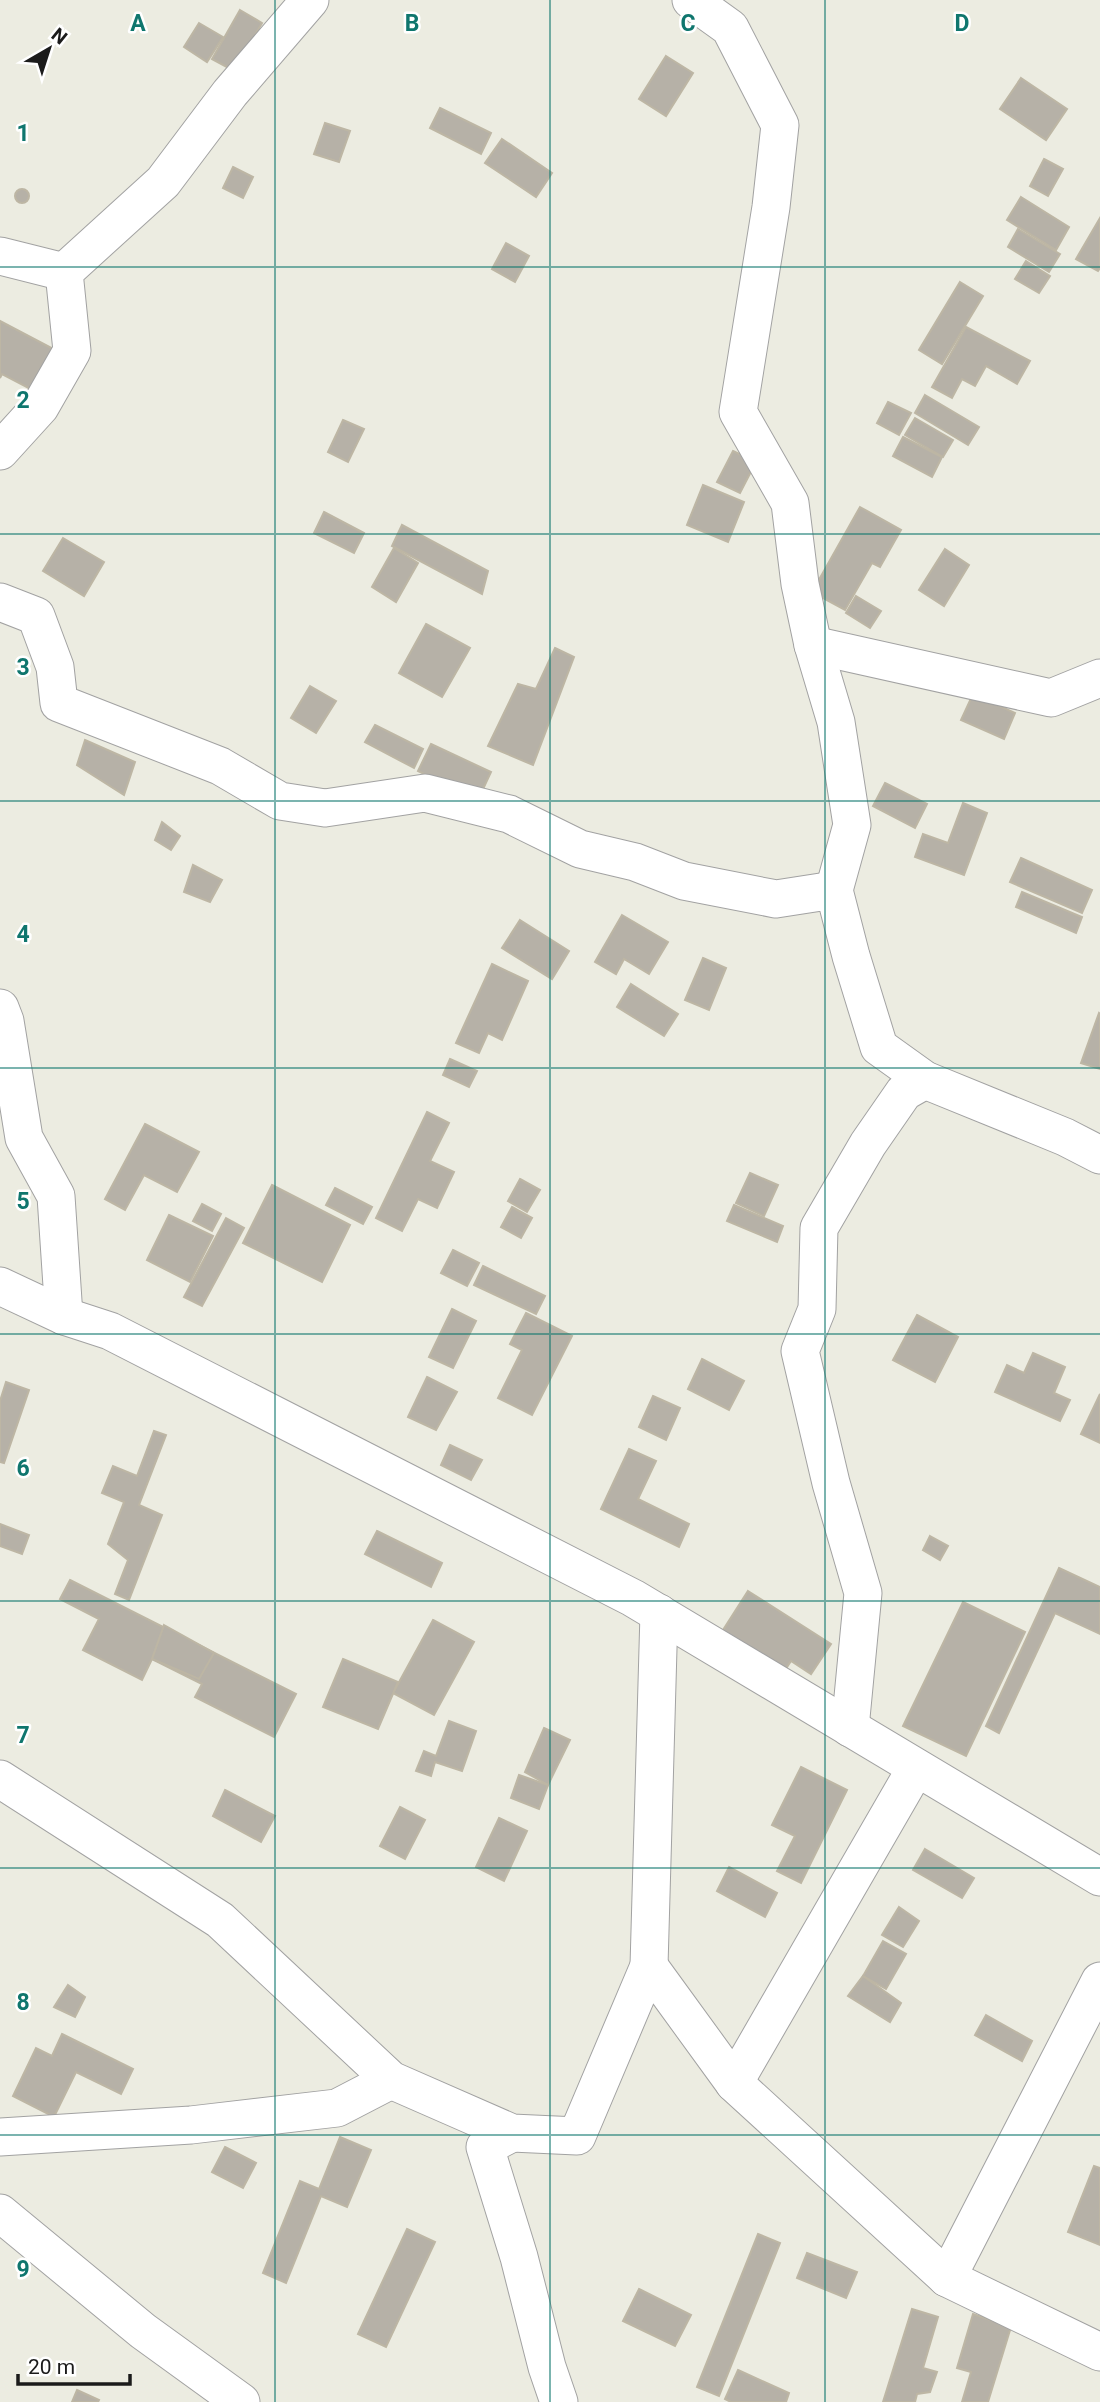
<svg xmlns="http://www.w3.org/2000/svg" width="1100" height="2402" font-family="Roboto,sans-serif">
<rect width="100%" height="100%" fill="#ecece1"/>
<g fill="#b6b1a7" stroke="#bdb6a4" stroke-width="2">
<polygon points="240,10 262,23 234,71 212,59"/>
<polygon points="199,23 223,37 207,62 184,47"/>
<polygon points="666,56 693,73 666,116 639,99"/>
<polygon points="1021,78 1067,109 1046,140 1000,109"/>
<polygon points="440,108 491,133 481,154 430,128"/>
<polygon points="325,123 350,131 339,162 314,154"/>
<polygon points="502,139 552,173 536,197 485,163"/>
<polygon points="1044,159 1063,169 1048,196 1030,186"/>
<polygon points="233,167 253,177 243,198 223,188"/>
<circle cx="22" cy="196" r="7"/>
<polygon points="1021,197 1069,227 1056,250 1007,220"/>
<polygon points="1100,218 1100,268 1098,271 1076,259"/>
<polygon points="1018,229 1060,254 1049,272 1008,247"/>
<polygon points="506,243 529,256 515,282 492,269"/>
<polygon points="1026,261 1050,276 1039,293 1015,279"/>
<polygon points="960,282 983,296 942,364 919,350"/>
<polygon points="0,321 59,352 38,393 2,374 0,378"/>
<polygon points="966,327 1030,361 1017,384 986,366 975,386 962,379 952,398 932,387"/>
<polygon points="925,395 979,427 968,445 915,413"/>
<polygon points="888,402 911,413 899,435 877,423"/>
<polygon points="915,418 953,440 943,457 905,435"/>
<polygon points="343,420 364,429 348,462 328,452"/>
<polygon points="903,437 942,457 932,477 893,456"/>
<polygon points="733,451 756,462 740,493 717,482"/>
<polygon points="703,485 744,502 728,542 687,525"/>
<polygon points="860,507 901,530 880,567 872,563 845,610 812,592"/>
<polygon points="324,512 364,533 354,553 314,533"/>
<polygon points="402,525 488,571 482,594 392,546"/>
<polygon points="63,538 104,562 84,596 43,571"/>
<polygon points="394,548 418,563 396,602 372,587"/>
<polygon points="945,549 969,565 944,606 919,590"/>
<polygon points="856,596 881,611 870,628 846,613"/>
<polygon points="426,624 470,648 442,697 399,673"/>
<polygon points="555,648 574,657 533,765 488,746 518,684 536,689"/>
<polygon points="310,686 336,701 316,733 291,718"/>
<polygon points="973,694 1015,713 1004,739 961,720"/>
<polygon points="375,725 423,749 414,768 365,742"/>
<polygon points="85,740 135,762 124,795 77,765"/>
<polygon points="431,744 491,772 478,800 418,771"/>
<polygon points="885,783 927,804 915,828 873,806"/>
<polygon points="963,803 987,813 964,875 915,857 923,834 948,843"/>
<polygon points="162,822 180,836 171,850 155,840"/>
<polygon points="1021,858 1092,890 1082,913 1010,882"/>
<polygon points="193,865 222,880 210,902 184,892"/>
<polygon points="1022,892 1082,917 1076,933 1016,907"/>
<polygon points="622,915 668,942 649,974 624,959 616,974 595,962"/>
<polygon points="520,920 569,951 552,979 502,948"/>
<polygon points="703,958 726,968 709,1010 685,1000"/>
<polygon points="492,964 528,981 502,1040 488,1033 479,1053 456,1043"/>
<polygon points="631,984 678,1014 664,1036 617,1007"/>
<polygon points="1099,1013 1100,1014 1100,1069 1081,1063"/>
<polygon points="450,1059 477,1071 469,1087 443,1075"/>
<polygon points="427,1112 449,1123 430,1161 454,1172 437,1208 418,1199 402,1231 376,1218"/>
<polygon points="145,1124 199,1152 177,1192 144,1175 125,1210 105,1199"/>
<polygon points="750,1173 778,1185 764,1216 736,1203"/>
<polygon points="520,1179 540,1190 527,1212 508,1201"/>
<polygon points="272,1185 350,1225 322,1282 243,1243"/>
<polygon points="335,1188 372,1207 363,1224 326,1205"/>
<polygon points="202,1204 221,1214 212,1231 193,1221"/>
<polygon points="734,1205 783,1226 777,1242 727,1221"/>
<polygon points="512,1207 532,1218 521,1238 501,1227"/>
<polygon points="169,1215 213,1236 190,1282 147,1260"/>
<polygon points="226,1218 244,1228 202,1306 184,1297"/>
<polygon points="453,1250 479,1263 467,1286 441,1273"/>
<polygon points="483,1266 545,1296 536,1314 474,1285"/>
<polygon points="452,1309 476,1321 453,1368 429,1357"/>
<polygon points="526,1313 572,1336 532,1415 498,1398 522,1350 510,1344"/>
<polygon points="917,1315 958,1337 935,1382 893,1360"/>
<polygon points="1033,1353 1065,1367 1054,1393 1070,1400 1060,1421 995,1392 1007,1365 1024,1373"/>
<polygon points="702,1359 744,1381 729,1410 688,1389"/>
<polygon points="427,1377 457,1392 436,1430 408,1417"/>
<polygon points="6,1382 29,1390 4,1463 0,1462 0,1401"/>
<polygon points="1100,1394 1100,1443 1081,1434"/>
<polygon points="653,1396 680,1408 666,1440 639,1427"/>
<polygon points="154,1431 166,1435 139,1505 162,1515 129,1600 115,1594 128,1560 108,1544 124,1502 102,1493 113,1466 137,1476"/>
<polygon points="450,1445 482,1460 471,1480 441,1465"/>
<polygon points="629,1449 656,1461 638,1499 689,1524 679,1547 601,1509"/>
<polygon points="0,1524 29,1535 22,1554 0,1546"/>
<polygon points="377,1531 442,1563 431,1587 365,1554"/>
<polygon points="930,1536 948,1546 940,1560 923,1550"/>
<polygon points="1059,1568 1100,1587 1100,1634 1055,1613 999,1733 986,1726"/>
<polygon points="70,1580 296,1694 274,1737 195,1697 202,1684 152,1659 142,1680 83,1650 99,1619 60,1599"/>
<polygon points="748,1591 831,1644 811,1674 791,1661 778,1681 716,1641"/>
<polygon points="963,1602 1025,1632 966,1756 903,1726"/>
<polygon points="433,1620 474,1642 434,1715 393,1693"/>
<polygon points="164,1625 214,1653 199,1679 152,1659"/>
<polygon points="343,1659 398,1682 378,1729 323,1707"/>
<polygon points="449,1721 476,1731 462,1771 435,1762 431,1776 416,1771 424,1751 436,1756"/>
<polygon points="544,1728 570,1740 548,1785 525,1772"/>
<polygon points="801,1767 847,1790 801,1883 777,1871 795,1836 772,1825"/>
<polygon points="519,1775 548,1785 539,1809 511,1798"/>
<polygon points="225,1790 275,1816 261,1842 213,1816"/>
<polygon points="400,1807 425,1820 405,1859 380,1846"/>
<polygon points="499,1818 527,1831 504,1881 476,1867"/>
<polygon points="925,1849 974,1878 962,1898 913,1870"/>
<polygon points="729,1867 777,1893 765,1917 717,1891"/>
<polygon points="899,1907 919,1921 903,1947 882,1935"/>
<polygon points="883,1941 906,1954 886,1989 863,1976"/>
<polygon points="863,1976 901,2003 890,2022 848,1996"/>
<polygon points="68,1985 85,1997 75,2017 54,2007"/>
<polygon points="986,2015 1032,2041 1022,2061 975,2035"/>
<polygon points="62,2034 133,2069 121,2094 76,2072 54,2117 13,2096 36,2048 52,2056"/>
<polygon points="340,2137 371,2150 347,2207 321,2196 286,2283 263,2273 300,2181 319,2189"/>
<polygon points="225,2147 256,2163 243,2188 212,2172"/>
<polygon points="1094,2166 1100,2168 1100,2245 1068,2232"/>
<polygon points="407,2229 435,2242 386,2347 358,2334"/>
<polygon points="758,2234 780,2243 719,2396 697,2387"/>
<polygon points="807,2253 857,2272 846,2298 797,2278"/>
<polygon points="639,2289 691,2315 675,2346 623,2321"/>
<polygon points="912,2309 938,2317 923,2368 937,2372 930,2392 917,2394 915,2402 883,2402"/>
<polygon points="973,2314 1011,2327 988,2402 962,2402 971,2372 957,2368"/>
<polygon points="738,2370 789,2393 786,2402 731,2402 725,2399"/>
<polygon points="77,2390 99,2400 98,2402 72,2402"/>
</g>
<g fill="none" stroke-linecap="round" stroke-linejoin="round">
<g stroke="#a2a2a2" stroke-width="39">
<g id="minor">
<polyline points="691,0 730,28 780,125 771,207 738,412 790,503 800,584 813,645 836,722 852,825 834,890"/>
<polyline points="0,256 64,272"/>
<polyline points="0,451 40,407 72,351 64,272 163,182 230,93 310,0"/>
<polyline points="0,602 36,616 55,667 59,703 220,766 280,801 325,808 425,793 509,814 580,849 635,862 684,881 776,899 834,890 851,956 879,1047 925,1080 1065,1137 1100,1155"/>
<polyline points="813,645 1051,698 1100,678"/>
<polyline points="0,1008 5,1021 24,1138 56,1196 64,1316"/>
<polyline points="0,1286 64,1316 110,1331 633,1598 1100,1877"/>
<polyline points="850,1728 863,1593 831,1483 800,1351 817,1309 819,1228 868,1144 904,1092 925,1080"/>
<polyline points="0,1779 220,1920 391,2080 512,2133 577,2136 649,1966 734,2083 947,2278 1100,2352"/>
<polyline points="649,1966 659,1613"/>
<polyline points="734,2083 916,1768"/>
<polyline points="512,2133 485,2147 519,2257 547,2367 559,2402"/>
<polyline points="0,2137 191,2125 337,2108 391,2080"/>
<polyline points="0,2213 143,2331 241,2402"/>
<polyline points="947,2278 1100,1981"/>
</g>
</g>
<use href="#minor" stroke="#fff" stroke-width="37"/>
</g>
<path fill="none" stroke="#0f766e" stroke-width="2" stroke-opacity="0.55" d="M275,0V2402M550,0V2402M825,0V2402M0,267H1100M0,534H1100M0,801H1100M0,1068H1100M0,1334H1100M0,1601H1100M0,1868H1100M0,2135H1100"/>
<g font-size="23" text-anchor="middle" font-weight="bold" fill="#0f766e" stroke="#fff" stroke-width="5" stroke-linejoin="round" paint-order="stroke">
<text x="138" y="31">A</text>
<text x="412" y="31">B</text>
<text x="688" y="31">C</text>
<text x="962" y="31">D</text>
<text x="23" y="141">1</text>
<text x="23" y="408">2</text>
<text x="23" y="675">3</text>
<text x="23" y="942">4</text>
<text x="23" y="1209">5</text>
<text x="23" y="1476">6</text>
<text x="23" y="1743">7</text>
<text x="23" y="2010">8</text>
<text x="23" y="2277">9</text>
</g>
<g transform="translate(49 49) rotate(39)" stroke="#ffffff" stroke-width="5" paint-order="stroke">
<path d="M0-5L12 26L0 18L-12 26Z" fill="#1b1b1b"/>
<text y="-10" font-size="19" font-weight="bold" text-anchor="middle" fill="#1b1b1b">N</text>
</g>
<path d="M18 2374v10h112v-10" fill="none" stroke="#1b1b1b" stroke-width="3.5"/>
<text x="28" y="2374" font-size="21" fill="#1b1b1b" stroke="#ffffff" stroke-width="5" paint-order="stroke">20 m</text>
</svg>
